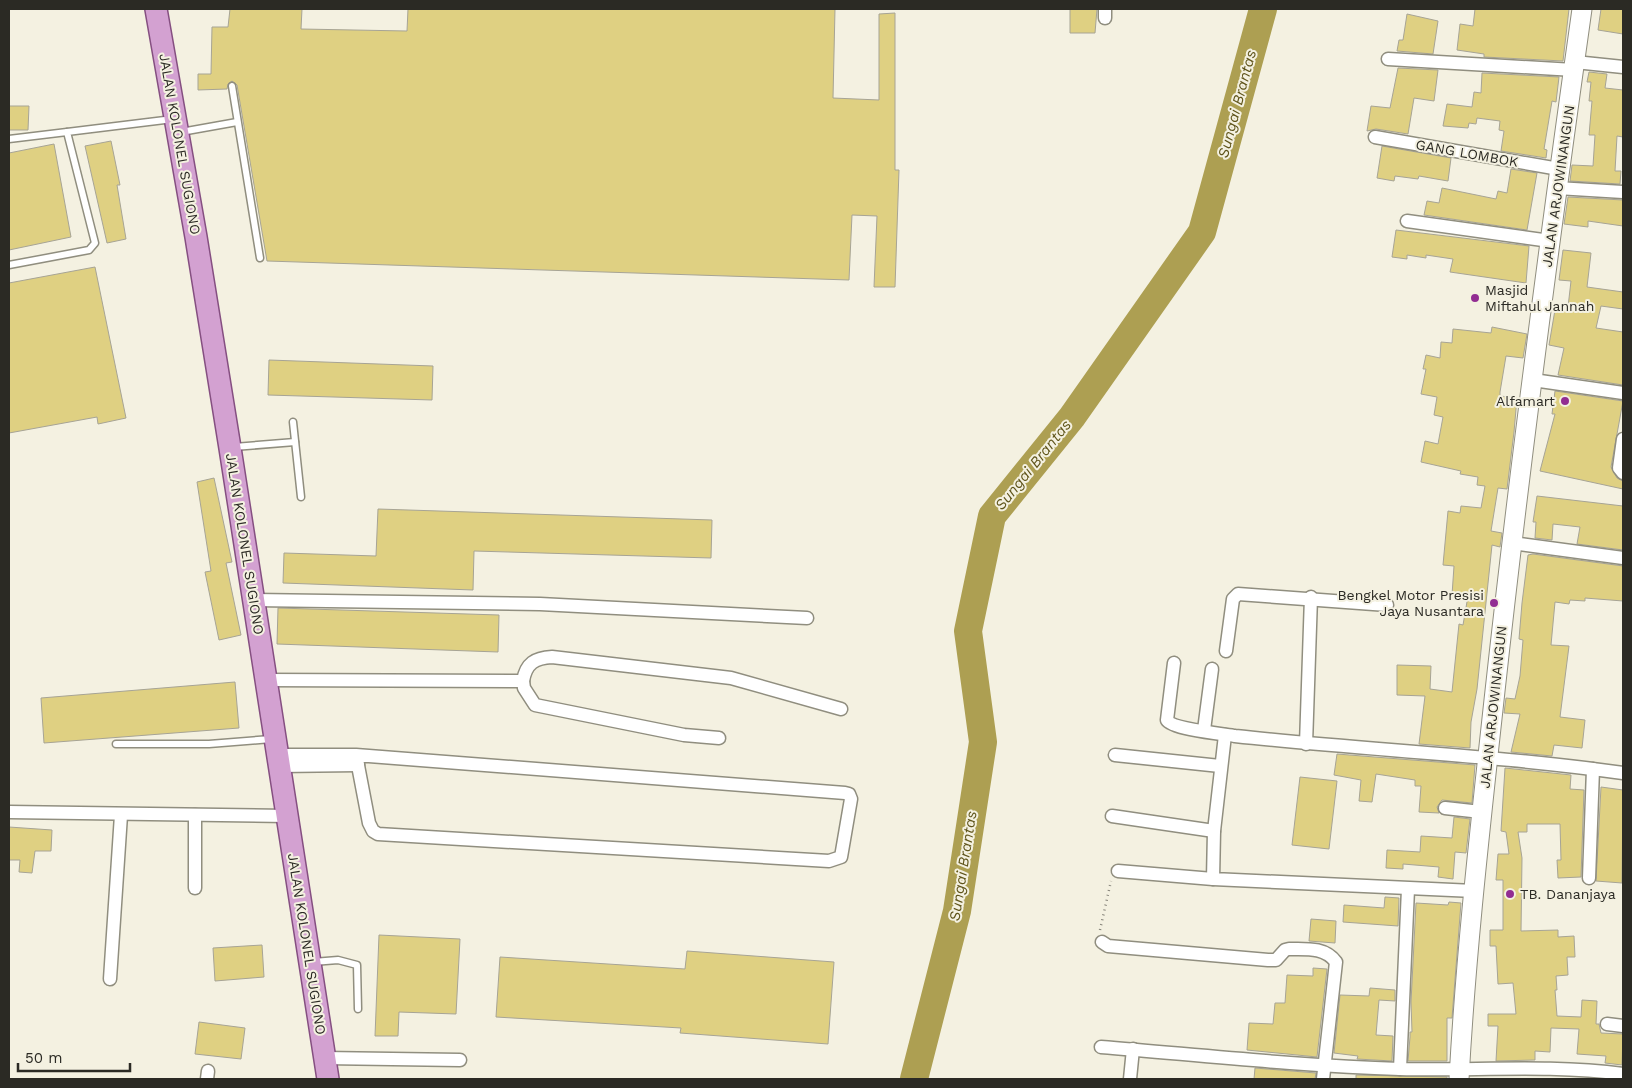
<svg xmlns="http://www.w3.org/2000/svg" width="1632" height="1088" font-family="'Work Sans',sans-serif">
<rect width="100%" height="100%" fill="#f4f1e1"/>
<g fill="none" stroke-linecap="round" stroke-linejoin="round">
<polyline stroke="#ad9f52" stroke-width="28" points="914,1079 957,911 983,742 968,631 992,516 1072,417 1202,232 1263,9"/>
</g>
<g fill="#dfd082" stroke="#a7a495">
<polygon points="230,9 302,9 301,29 407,31 408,9 835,9 833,98 879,100 879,14 895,13 895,170 899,170 895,287 874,287 877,216 852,215 849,280 267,261 237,85 232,81 228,84 227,89 198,90 198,74 211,74 212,27 228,27"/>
<polygon points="1070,9 1097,9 1095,33 1070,33"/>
<polygon points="1475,9 1569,9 1563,61 1484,57 1484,54 1457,50 1460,24 1473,26"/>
<polygon points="1601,9 1623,9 1623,34 1598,30"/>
<polygon points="1407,14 1438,21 1433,54 1397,51 1399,40 1403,40"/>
<polygon points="1398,68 1438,70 1434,101 1414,98 1408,134 1376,129 1367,131 1371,106 1390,108"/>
<polygon points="1589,72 1607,74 1605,88 1623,90 1623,137 1617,136 1615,171 1621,171 1620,184 1570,181 1572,165 1593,166 1595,135 1589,135 1592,101 1589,101 1591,82 1587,82"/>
<polygon points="1482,73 1559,77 1556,102 1552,101 1544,149 1547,150 1546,158 1501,151 1504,131 1499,130 1500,121 1477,118 1476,124 1469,123 1468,128 1443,126 1447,104 1472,107 1474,92 1481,93"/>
<polygon points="9,106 29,106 28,130 9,130"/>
<polygon points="111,141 120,185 117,185 126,239 107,243 85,146"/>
<polygon points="54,144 71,237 9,250 9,153"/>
<polygon points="1382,146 1451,158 1448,181 1419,176 1418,179 1395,176 1394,181 1377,178"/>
<polygon points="1511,169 1537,173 1527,230 1424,215 1427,201 1439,203 1442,188 1496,199 1498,191 1507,193"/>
<polygon points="1568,197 1623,200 1623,226 1588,221 1588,227 1564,224"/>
<polygon points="1396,230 1529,246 1526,283 1450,272 1453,259 1426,255 1426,258 1407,255 1407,259 1392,257"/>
<polygon points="1563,250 1591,253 1587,287 1623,292 1623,309 1601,306 1596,328 1623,332 1623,385 1558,375 1564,348 1549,345 1556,304 1568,307 1571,281 1559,280"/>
<polygon points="95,267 126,418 98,424 97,417 9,433 9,283"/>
<polygon points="1492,327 1527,334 1523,358 1506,356 1500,392 1500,396 1517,398 1514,432 1507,489 1498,488 1491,531 1502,533 1500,547 1492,545 1477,689 1471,722 1470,748 1419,744 1425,696 1397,695 1397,665 1431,666 1430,689 1452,692 1459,624 1463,625 1468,596 1452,595 1454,566 1443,565 1448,511 1460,513 1461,506 1481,508 1485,486 1477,485 1478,477 1460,474 1461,471 1421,462 1425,441 1438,444 1443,417 1434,415 1437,397 1421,394 1426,369 1423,369 1426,355 1440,358 1441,342 1452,343 1453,329 1491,333"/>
<polygon points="269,360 433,366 432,400 268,395"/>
<polygon points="1555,391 1623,401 1611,467 1617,478 1623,481 1623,489 1540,471 1555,414 1552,414"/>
<polygon points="214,478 232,562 226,563 241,635 219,640 205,572 211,571 197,482"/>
<polygon points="1537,496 1623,506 1623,550 1577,544 1580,527 1553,524 1552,540 1535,538 1536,522 1533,522"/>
<polygon points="378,509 712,520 711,558 474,551 473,590 283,583 284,553 376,556"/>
<polygon points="1533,554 1623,566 1623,601 1585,598 1585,601 1570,600 1569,604 1555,602 1551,645 1569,646 1560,717 1585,720 1582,748 1554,745 1552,756 1511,752 1520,714 1504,713 1506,698 1515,699 1520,676 1523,640 1519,639 1522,603 1528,555"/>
<polygon points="278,608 499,615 498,652 277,644"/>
<polygon points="235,682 239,728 44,743 41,698"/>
<polygon points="1337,754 1475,765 1472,803 1442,800 1437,807 1439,813 1419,812 1421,786 1415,786 1415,780 1376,774 1372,802 1359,801 1361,780 1334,775"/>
<polygon points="1505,768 1571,775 1570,789 1584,790 1581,877 1558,878 1557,860 1561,860 1560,824 1527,824 1527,832 1518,832 1522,858 1521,931 1558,930 1558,937 1574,936 1575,957 1567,957 1568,975 1556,976 1557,990 1555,990 1557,1016 1581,1017 1582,1000 1597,1001 1596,1024 1599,1024 1601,1033 1623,1034 1622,1065 1605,1063 1606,1056 1577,1054 1579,1029 1551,1028 1550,1052 1535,1051 1535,1060 1496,1061 1498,1026 1488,1026 1488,1014 1516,1014 1513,983 1498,984 1496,946 1490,946 1490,930 1503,930 1503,880 1496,880 1498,854 1509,854 1506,832 1501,831"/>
<polygon points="1300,777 1337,781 1329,849 1292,845"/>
<polygon points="1601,787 1623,790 1622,883 1596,881"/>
<polygon points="1454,817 1470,819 1466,853 1455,852 1453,879 1438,877 1439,867 1403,864 1403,869 1386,868 1387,850 1420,852 1421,836 1452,838"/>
<polygon points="9,827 52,830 51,851 35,851 32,873 19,872 20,860 9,860"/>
<polygon points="1385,897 1399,898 1398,926 1343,922 1344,905 1384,908"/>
<polygon points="1449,902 1461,903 1452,1018 1447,1018 1447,1061 1408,1061 1410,1037 1410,1032 1412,1032 1411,1002 1416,903 1448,905"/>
<polygon points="1311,919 1336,921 1335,943 1309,941"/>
<polygon points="379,935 460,939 456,1014 399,1012 398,1036 375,1036"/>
<polygon points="262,945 264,977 215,981 213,948"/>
<polygon points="687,951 834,962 828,1044 680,1033 681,1028 496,1017 500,957 685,969"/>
<polygon points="1313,968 1327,969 1317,1057 1247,1050 1249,1023 1273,1024 1275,1003 1285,1003 1287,975 1313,976"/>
<polygon points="1370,988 1395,990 1395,1001 1379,1000 1376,1035 1393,1036 1392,1061 1357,1059 1358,1056 1334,1053 1340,995 1369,996"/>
<polygon points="199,1022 245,1028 241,1059 195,1054"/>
<polygon points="1255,1068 1316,1073 1315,1079 1254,1079"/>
<polygon points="1356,1075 1447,1077 1447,1079 1356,1079"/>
</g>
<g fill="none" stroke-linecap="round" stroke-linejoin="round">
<g stroke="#908e7f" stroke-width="9">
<g id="service">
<polyline points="232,86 260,258"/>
<polyline points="181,132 237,122"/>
<polyline points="9,139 67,132"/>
<polyline points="9,265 89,250 95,243 67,132 173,119"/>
<polyline points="293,422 301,497"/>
<polyline points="234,447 295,442"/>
<polyline points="116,744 209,744 271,739"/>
<polyline points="313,962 338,960 357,965 358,1009"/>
</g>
</g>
<g stroke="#908e7f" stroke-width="15">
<g id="minor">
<polyline points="1105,18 1105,9"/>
<polyline points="1388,59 1574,70"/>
<polyline points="1575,62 1623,67"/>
<polyline points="1375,137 1559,169"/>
<polyline points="1557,188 1623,192"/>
<polyline points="1407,221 1550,241"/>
<polyline points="1533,380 1623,393"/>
<polyline points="1623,439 1619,468 1623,473"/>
<polyline points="1512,543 1623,558"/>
<polyline points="253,600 540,604 807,618"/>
<polyline points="1226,651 1233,599 1238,594 1387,605"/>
<path d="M1174,663L1167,720C1172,729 1223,734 1235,736C1364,750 1494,755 1623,773"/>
<path d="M265,680L523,681C526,663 535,658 552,657L731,678L841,709"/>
<polyline points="523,681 524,688 535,705 684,735 719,738"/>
<polyline points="1204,730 1212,669"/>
<polyline points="1225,735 1214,831 1213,879 1474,891"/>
<polyline points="1306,744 1311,597"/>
<polyline points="278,755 356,755 845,793 849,794 851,799 841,857 829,861 378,834 373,831 369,823 356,755"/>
<polyline points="1115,755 1220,766"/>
<polyline points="279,766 358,765"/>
<polyline points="1445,808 1481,812"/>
<polyline points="9,812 287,816"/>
<polyline points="195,815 195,888"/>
<polyline points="1112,816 1214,831"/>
<polyline points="1118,871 1213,879"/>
<polyline points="1589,878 1593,769"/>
<path d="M1102,942L1108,946L1268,960H1276L1285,950L1289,949C1307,949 1325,947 1336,962L1323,1079"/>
<polyline points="110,979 121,815"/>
<polyline points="1607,1024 1623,1026"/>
<path d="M1101,1047C1200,1055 1300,1066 1400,1069C1474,1071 1549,1064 1623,1074"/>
<polyline points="324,1058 460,1060"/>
<polyline points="1400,1069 1408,889"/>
<polyline points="207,1079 208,1071"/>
<polyline points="1130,1079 1133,1049"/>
</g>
</g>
<g stroke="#908e7f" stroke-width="21">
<path id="secondary" d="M1459,1079C1466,950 1481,820 1495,691C1520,463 1550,236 1582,9"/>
</g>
<g stroke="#854f81" stroke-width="24">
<polyline id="primary" points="156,9 196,237 230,448 328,1079"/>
</g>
<polyline stroke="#86847a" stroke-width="2.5" stroke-dasharray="1 4" stroke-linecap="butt" points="1100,930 1111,881"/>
<use href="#service" stroke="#fff" stroke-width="6"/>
<use href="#minor" stroke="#fff" stroke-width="12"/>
<use href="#secondary" stroke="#fff" stroke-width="19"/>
<use href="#primary" stroke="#d3a1d1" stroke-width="21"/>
</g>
<g fill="#922d92" stroke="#f4f1e1" stroke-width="2">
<circle cx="1475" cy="298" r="5"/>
<circle cx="1565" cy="401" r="5"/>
<circle cx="1494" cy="603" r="5"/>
<circle cx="1510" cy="894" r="5"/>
</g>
<g text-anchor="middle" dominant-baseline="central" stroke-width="4" stroke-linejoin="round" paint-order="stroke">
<g font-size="14" fill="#2b2a24" stroke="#f4f1e1">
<text transform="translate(180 144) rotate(80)">JALAN KOLONEL SUGIONO</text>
<text transform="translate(1467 153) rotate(10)">GANG LOMBOK</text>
<text transform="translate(1558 186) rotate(-82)">JALAN ARJOWINANGUN</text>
<text transform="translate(245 544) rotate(81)">JALAN KOLONEL SUGIONO</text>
<text transform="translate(1493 707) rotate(-84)">JALAN ARJOWINANGUN</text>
<text transform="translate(307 944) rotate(81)">JALAN KOLONEL SUGIONO</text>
</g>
<g font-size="14" fill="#2b2a24" stroke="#f4f1e1" text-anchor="start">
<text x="1485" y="290">Masjid<tspan x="1485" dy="16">Miftahul Jannah</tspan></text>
<text x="1555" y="401" text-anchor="end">Alfamart</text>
<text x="1484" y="595" text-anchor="end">Bengkel Motor Presisi<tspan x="1484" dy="16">Jaya Nusantara</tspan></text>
<text x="1520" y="894">TB. Dananjaya</text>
</g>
<g font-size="15" font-style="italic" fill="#5f541a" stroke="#f4f1e1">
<text transform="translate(1237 104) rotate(-75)">Sungai Brantas</text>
<text transform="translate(1033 465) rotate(-51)">Sungai Brantas</text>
<text transform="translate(963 866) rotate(-81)">Sungai Brantas</text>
</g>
</g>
<rect width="1632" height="1088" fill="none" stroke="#2b2a24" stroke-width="20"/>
<path d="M18 1063v8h112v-8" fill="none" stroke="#2b2a24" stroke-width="2.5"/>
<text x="25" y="1063" font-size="15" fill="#2b2a24" stroke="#f4f1e1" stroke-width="4" paint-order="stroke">50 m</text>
</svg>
